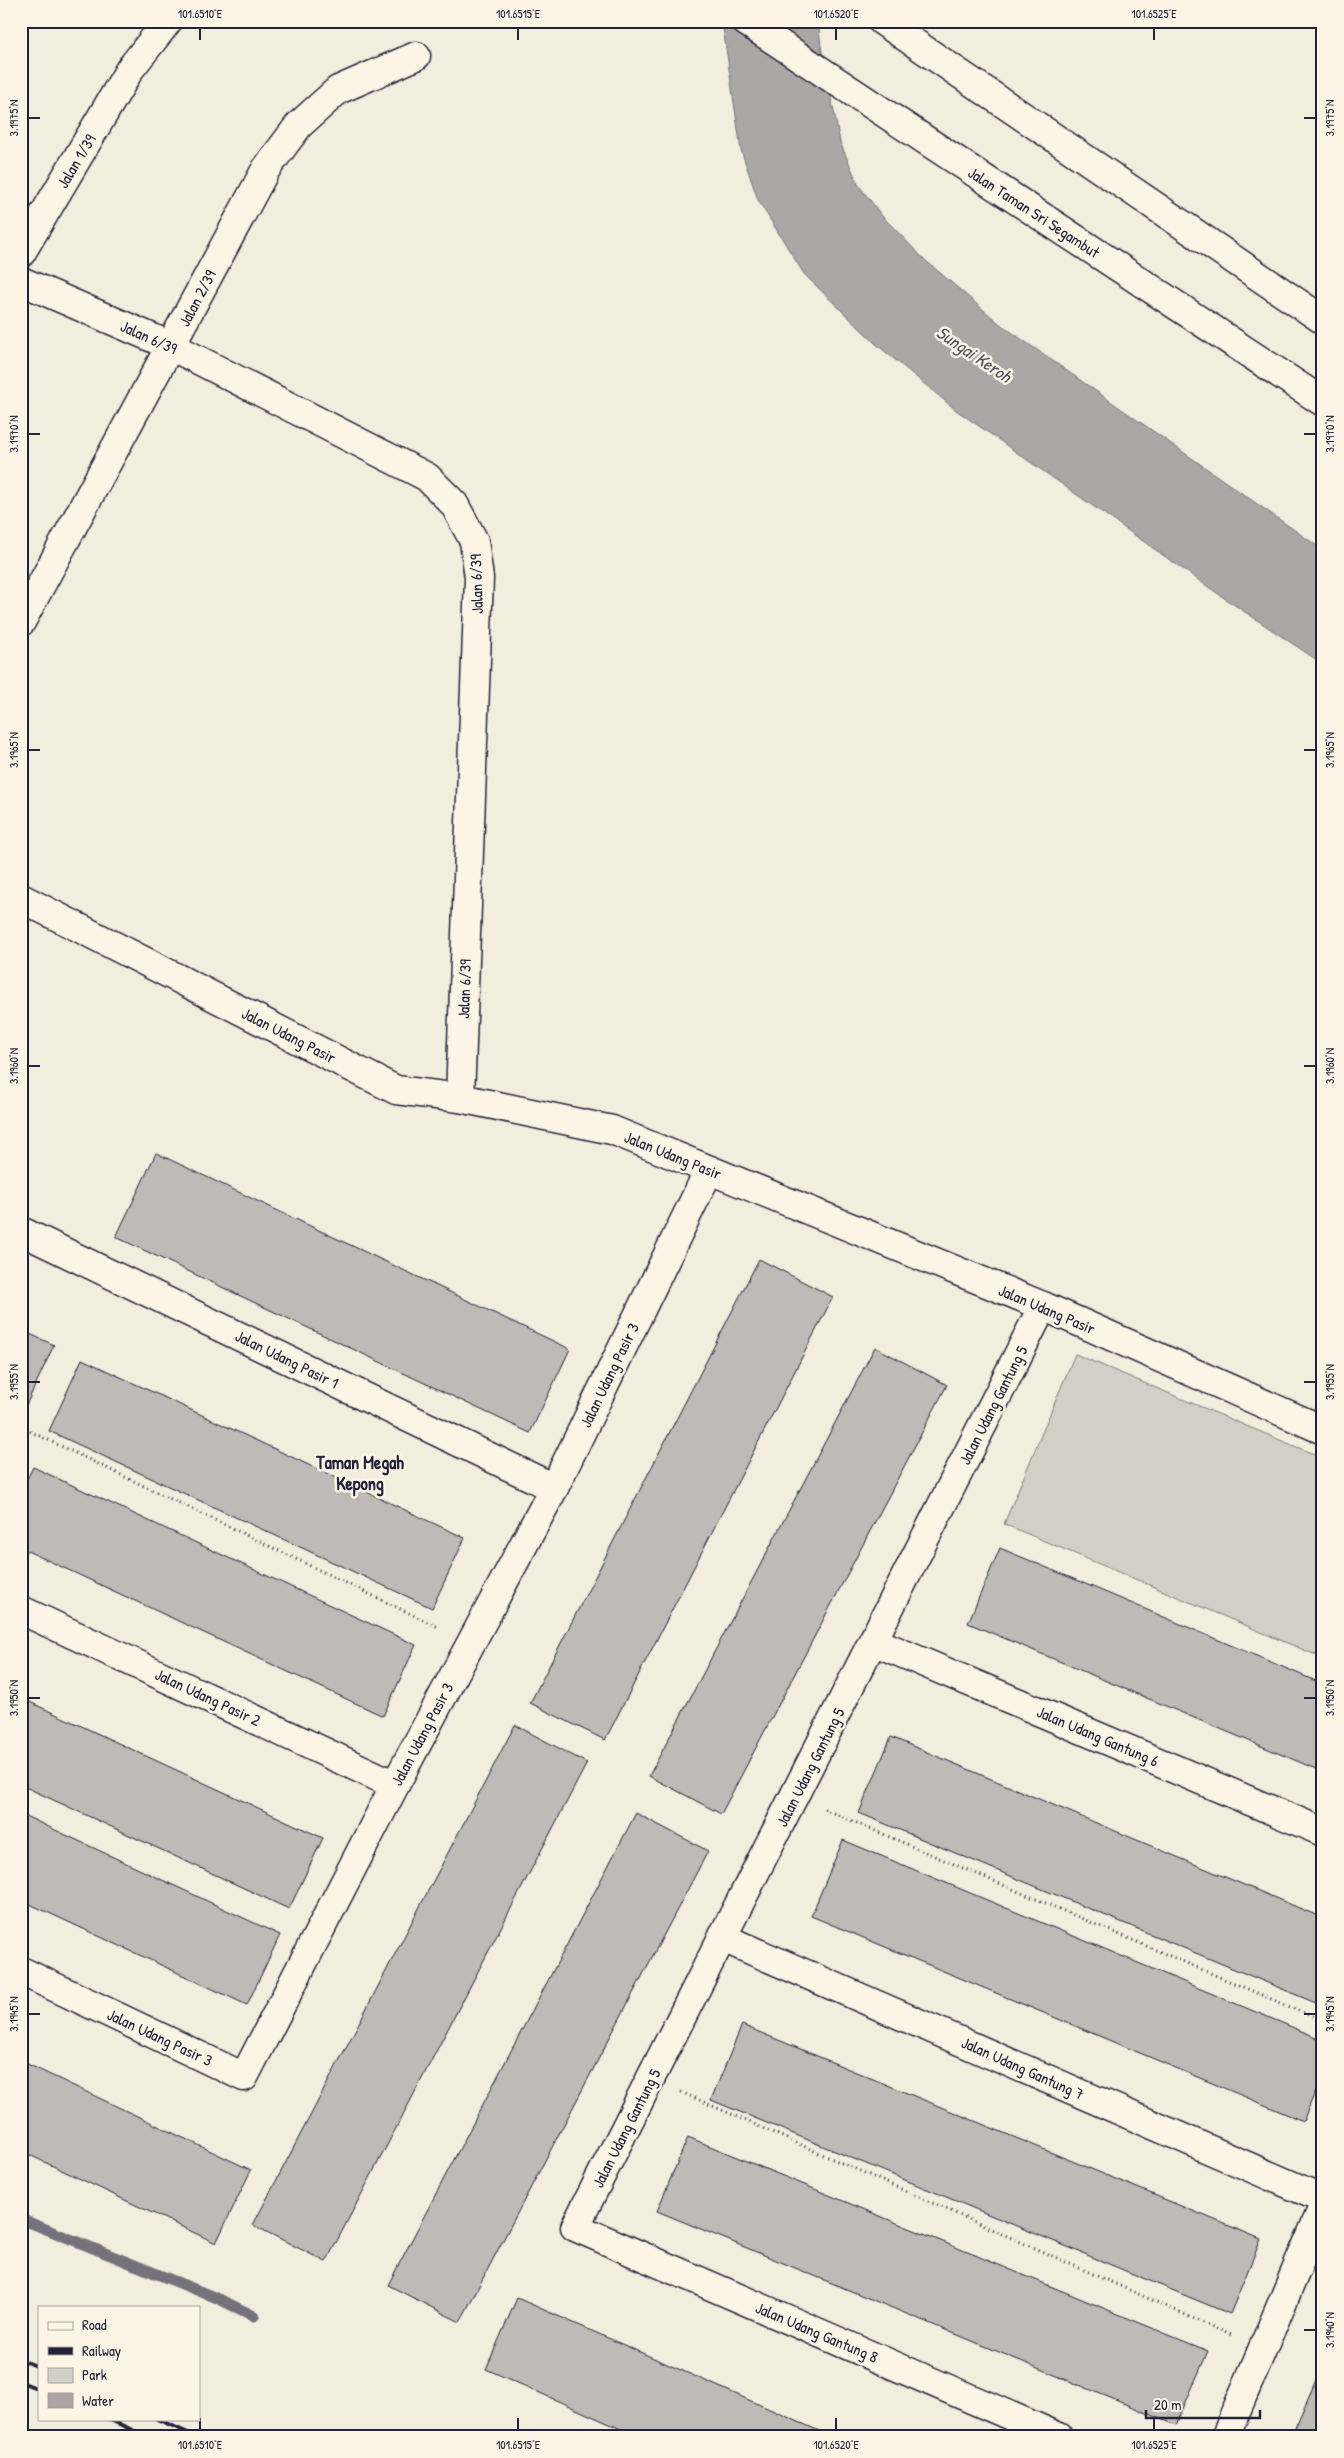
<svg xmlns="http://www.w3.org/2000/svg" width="1344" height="2458" font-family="'Patrick Hand',sans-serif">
<rect width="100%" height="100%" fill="#f3edde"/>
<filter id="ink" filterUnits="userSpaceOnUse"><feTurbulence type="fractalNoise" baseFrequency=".02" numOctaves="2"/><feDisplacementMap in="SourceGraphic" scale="10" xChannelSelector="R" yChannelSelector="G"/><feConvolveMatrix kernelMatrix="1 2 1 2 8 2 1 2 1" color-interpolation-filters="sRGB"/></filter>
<g filter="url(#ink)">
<polygon fill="#d4cfc6" stroke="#7b7880" points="1075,1354 1323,1458 1323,1658 1004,1524"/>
<polygon fill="#aca7a6" stroke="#75727b" points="722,21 818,21 821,46 840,142 858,184 882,216 925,260 1000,324 1323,550 1323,664 1227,600 956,410 876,344 804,274 758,200 741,150"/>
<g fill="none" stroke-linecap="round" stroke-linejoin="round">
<polyline stroke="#75727b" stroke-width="11" points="21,2219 219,2299 254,2316"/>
</g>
<g fill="#bfbab6" stroke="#22223b">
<polygon points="156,1153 570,1349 530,1433 116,1237"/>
<polygon points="759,1259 833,1297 605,1740 530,1703"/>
<polygon points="21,1330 54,1345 21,1416"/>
<polygon points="875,1347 947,1385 721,1814 649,1776"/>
<polygon points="82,1359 465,1538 432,1608 49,1431"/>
<polygon points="33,1467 416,1645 383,1716 21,1548 21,1491"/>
<polygon points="1000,1548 1323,1684 1323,1772 968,1623"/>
<polygon points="21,1698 323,1838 289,1909 21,1785"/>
<polygon points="515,1725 587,1763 326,2262 253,2225"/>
<polygon points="891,1737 1323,1918 1323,2006 859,1813"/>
<polygon points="636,1813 708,1851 460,2322 388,2285"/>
<polygon points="21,1814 280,1935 247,2005 21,1900"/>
<polygon points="843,1840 1323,2040 1323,2074 1303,2121 811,1916"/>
<polygon points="742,2025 1261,2239 1230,2314 711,2100"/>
<polygon points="21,2061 251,2170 216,2243 21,2151"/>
<polygon points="688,2137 1208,2351 1176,2425 657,2211"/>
<polygon points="517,2298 833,2437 639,2437 486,2369"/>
<polygon points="1323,2364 1323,2437 1291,2437"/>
</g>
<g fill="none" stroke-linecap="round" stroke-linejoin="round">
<g stroke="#22223b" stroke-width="31">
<g id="minor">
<polyline points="745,21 1323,402"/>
<polyline points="882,21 1323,320"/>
<polyline points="21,253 130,69 168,21"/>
<polyline points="21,281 171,346 427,477 454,504 474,541 479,578 460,1098"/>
<polyline points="21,622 266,169 299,125 338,90 416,56"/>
<polyline points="21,898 396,1090 460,1098 612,1130 1043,1306 1323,1430"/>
<polyline points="21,1231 554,1488"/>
<polyline points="1043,1306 575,2227 1059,2437"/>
<polyline points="21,1610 395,1785"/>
<polyline points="873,1641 1323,1832"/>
<polyline points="723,1938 1323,2199"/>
<polyline points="21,1971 244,2077 395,1785 554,1488 709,1170"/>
<polyline points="1225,2437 1323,2207"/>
</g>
</g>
<g stroke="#22223b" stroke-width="3" stroke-dasharray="1 4" stroke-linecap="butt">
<polyline points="21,1427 440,1628"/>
<polyline points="824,1809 1323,2021"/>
<polyline points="681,2092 1231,2335"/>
</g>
<use href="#minor" stroke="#fcf5e5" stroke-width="28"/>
<g stroke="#22223b" stroke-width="4">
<polyline points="21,2360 39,2367"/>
<polyline points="21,2382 39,2389"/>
<polyline points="108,2419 148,2437"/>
<polyline points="157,2419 197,2437"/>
</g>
</g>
</g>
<path fill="none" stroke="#22223b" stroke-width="2" d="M200,28V40M518,28V40M836,28V40M1154,28V40M28,118H40M1304,118H1316M28,434H40M1304,434H1316M28,750H40M1304,750H1316M28,1066H40M1304,1066H1316M28,1382H40M1304,1382H1316M28,1698H40M1304,1698H1316M28,2014H40M1304,2014H1316M1304,2330H1316M200,2418V2430M518,2418V2430M836,2418V2430M1154,2418V2430"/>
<g text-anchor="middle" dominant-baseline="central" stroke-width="5" stroke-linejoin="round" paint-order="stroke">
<g font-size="16" fill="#22223b" stroke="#fcf5e5">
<text transform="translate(76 161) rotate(-59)">Jalan 1/39</text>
<text transform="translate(1034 212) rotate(33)">Jalan Taman Sri Segambut</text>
<text transform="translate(197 298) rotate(-62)">Jalan 2/39</text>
<text transform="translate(149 337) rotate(24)">Jalan 6/39</text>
<text transform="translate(476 584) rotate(-92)">Jalan 6/39</text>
<text transform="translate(464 989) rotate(-88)">Jalan 6/39</text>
<text transform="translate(289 1035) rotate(27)">Jalan Udang Pasir</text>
<text transform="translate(673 1155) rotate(22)">Jalan Udang Pasir</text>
<text transform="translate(1047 1309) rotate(23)">Jalan Udang Pasir</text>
<text transform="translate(287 1359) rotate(26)">Jalan Udang Pasir 1</text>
<text transform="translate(609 1375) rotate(-64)">Jalan Udang Pasir 3</text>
<text transform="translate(993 1405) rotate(-63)">Jalan Udang Gantung 5</text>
<text transform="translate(208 1697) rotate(25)">Jalan Udang Pasir 2</text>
<text transform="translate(422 1734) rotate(-62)">Jalan Udang Pasir 3</text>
<text transform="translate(1098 1736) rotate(23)">Jalan Udang Gantung 6</text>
<text transform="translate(810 1767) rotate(-63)">Jalan Udang Gantung 5</text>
<text transform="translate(160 2037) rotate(25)">Jalan Udang Pasir 3</text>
<text transform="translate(1023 2068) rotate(24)">Jalan Udang Gantung 7</text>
<text transform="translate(626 2128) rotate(-63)">Jalan Udang Gantung 5</text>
<text transform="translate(817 2332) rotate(23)">Jalan Udang Gantung 8</text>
</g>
<g font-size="18" font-style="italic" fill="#525160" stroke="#fcf5e5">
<text transform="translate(974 354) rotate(34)">Sungai Keroh</text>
</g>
<g font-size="18" font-weight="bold" fill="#22223b" stroke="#fcf5e5">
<text x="360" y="1462">Taman Megah<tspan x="360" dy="21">Kepong</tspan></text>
</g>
</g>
<rect width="1344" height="2458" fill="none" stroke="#fcf5e5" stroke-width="55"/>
<rect x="38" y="2306" width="162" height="115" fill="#fcf5e5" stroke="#a5a1a1"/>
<rect x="48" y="2322" width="25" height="8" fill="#fcf5e5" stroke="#a5a1a1"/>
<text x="82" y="2330" font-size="15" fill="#22223b">Road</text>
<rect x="48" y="2347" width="25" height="8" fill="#22223b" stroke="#a5a1a1"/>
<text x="82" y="2356" font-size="15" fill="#22223b">Railway</text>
<rect x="48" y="2368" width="25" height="15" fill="#d4cfc6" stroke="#a5a1a1"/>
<text x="82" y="2380" font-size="15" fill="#22223b">Park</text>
<rect x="48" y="2393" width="25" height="15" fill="#aca7a6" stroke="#a5a1a1"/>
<text x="82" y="2406" font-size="15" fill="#22223b">Water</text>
<path d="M1146 2410v8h114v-8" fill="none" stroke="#22223b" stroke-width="2.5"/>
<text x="1154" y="2410" font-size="15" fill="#22223b" stroke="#fcf5e5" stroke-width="4" paint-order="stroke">20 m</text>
<rect x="28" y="28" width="1288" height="2402" fill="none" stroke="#22223b" stroke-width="2"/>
<g font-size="12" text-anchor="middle" fill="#22223b">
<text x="200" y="18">101.6510°E</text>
<text x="518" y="18">101.6515°E</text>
<text x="836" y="18">101.6520°E</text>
<text x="1154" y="18">101.6525°E</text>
<text transform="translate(14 118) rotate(-90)" y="4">3.1975°N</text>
<text transform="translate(1330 118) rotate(-90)" y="4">3.1975°N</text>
<text transform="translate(14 434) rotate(-90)" y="4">3.1970°N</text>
<text transform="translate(1330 434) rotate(-90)" y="4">3.1970°N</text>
<text transform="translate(14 750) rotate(-90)" y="4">3.1965°N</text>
<text transform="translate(1330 750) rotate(-90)" y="4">3.1965°N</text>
<text transform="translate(14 1066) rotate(-90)" y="4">3.1960°N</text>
<text transform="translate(1330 1066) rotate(-90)" y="4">3.1960°N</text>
<text transform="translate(14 1382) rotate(-90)" y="4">3.1955°N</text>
<text transform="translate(1330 1382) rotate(-90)" y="4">3.1955°N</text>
<text transform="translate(14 1698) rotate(-90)" y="4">3.1950°N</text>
<text transform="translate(1330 1698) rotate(-90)" y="4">3.1950°N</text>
<text transform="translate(14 2014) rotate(-90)" y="4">3.1945°N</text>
<text transform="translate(1330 2014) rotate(-90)" y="4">3.1945°N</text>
<text transform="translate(1330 2330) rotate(-90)" y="4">3.1940°N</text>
<text x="200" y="2449">101.6510°E</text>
<text x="518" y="2449">101.6515°E</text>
<text x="836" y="2449">101.6520°E</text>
<text x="1154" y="2449">101.6525°E</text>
</g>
</svg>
